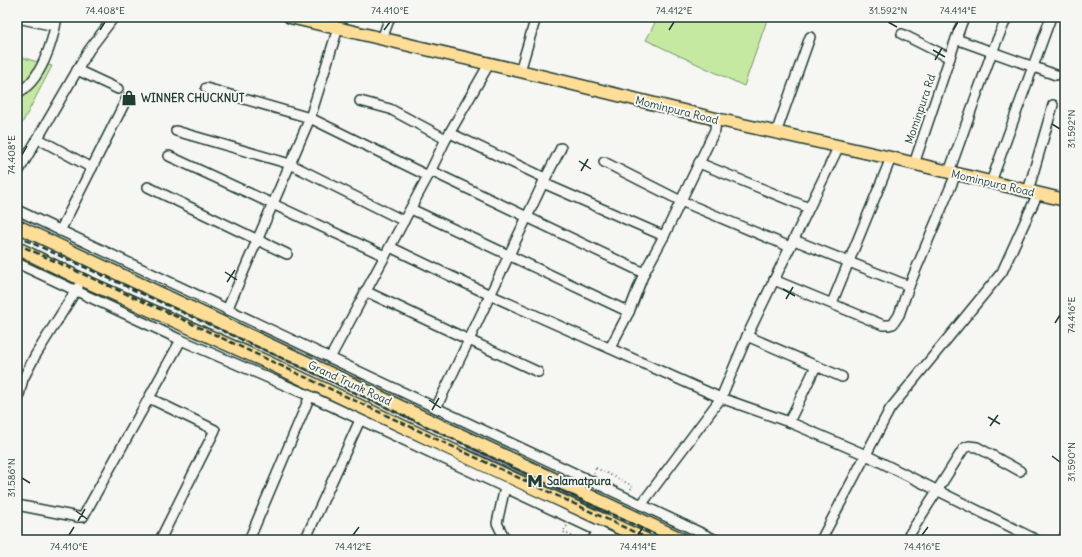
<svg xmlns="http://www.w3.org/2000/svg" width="1082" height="557" font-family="Delius,sans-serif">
<rect width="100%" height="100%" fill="#f6f6f2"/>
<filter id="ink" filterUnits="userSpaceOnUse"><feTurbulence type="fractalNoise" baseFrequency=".025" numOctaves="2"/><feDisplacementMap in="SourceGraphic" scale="8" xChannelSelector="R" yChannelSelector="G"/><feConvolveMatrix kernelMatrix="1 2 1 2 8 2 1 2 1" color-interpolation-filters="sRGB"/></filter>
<g filter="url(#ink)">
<g fill="#c6e9a2" stroke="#72936b">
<polygon points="658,17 768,17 744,86 646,40"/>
<polygon points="17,56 52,66 17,133"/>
</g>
<polygon fill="#acadde" stroke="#1f3d34" points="468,447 608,513 607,514 467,449"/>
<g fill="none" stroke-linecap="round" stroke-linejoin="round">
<g stroke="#1f3d34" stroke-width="12">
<g id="minor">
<polyline points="17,18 55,26"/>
<polyline points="902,34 950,58"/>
<polyline points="382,39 390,17"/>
<polyline points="956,39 1056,75"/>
<polyline points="77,70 118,89"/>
<polyline points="520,71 536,17"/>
<polyline points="206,88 310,118 428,176"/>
<path d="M17,93C41,82 53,41 57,17"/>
<polyline points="360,101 390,109 446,139"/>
<polyline points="176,131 290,164 404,221"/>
<polyline points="450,133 545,178"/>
<polyline points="776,133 810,37"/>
<polyline points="37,138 92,168"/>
<polyline points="169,156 385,256"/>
<polyline points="604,162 681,201 790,247"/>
<polyline points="699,163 809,208"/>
<polyline points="914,164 956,39 962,22 966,17"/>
<polyline points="431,171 644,273"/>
<polyline points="949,172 992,52 1007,17"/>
<polyline points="17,174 89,50 114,17"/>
<polyline points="991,182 1051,17"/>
<polyline points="543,183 664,236"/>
<polyline points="148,187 287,254"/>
<polyline points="1028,191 1053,105"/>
<polyline points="411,209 629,312"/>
<polyline points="17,210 716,540"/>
<polyline points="60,231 127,98"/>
<polyline points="794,240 909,286"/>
<polyline points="390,247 490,295 721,398 789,422 866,455 1037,540"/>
<polyline points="17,263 181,340 310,396 617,540"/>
<polyline points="774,280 883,325 889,325 893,324 899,315 909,286 956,174"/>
<polyline points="365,291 469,340 543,183 561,148"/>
<polyline points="832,303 891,158"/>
<polyline points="227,310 310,118 338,28"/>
<polyline points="747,336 842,377"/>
<polyline points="610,348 629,312 644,273 664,236 715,130 716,119"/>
<polyline points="330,358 428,176 446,139 489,64"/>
<polyline points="149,398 215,430 160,540"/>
<polyline points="17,403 23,379 35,356 78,287"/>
<polyline points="436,408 469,340 538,372"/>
<polyline points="789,422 816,366"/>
<polyline points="17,505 78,517 83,517 181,340"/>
<polyline points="641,505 721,398 747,336 839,146"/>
<polyline points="249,540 310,396"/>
<polyline points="305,540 360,420"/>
<polyline points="500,540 503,535 497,523 505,487"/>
<polyline points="592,540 599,531"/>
<polyline points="821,540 890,409 1002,272 1038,193"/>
<polyline points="906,540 964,448 969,446 977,447 1020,471"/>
<polyline points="1063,540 1065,536"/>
</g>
</g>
<g stroke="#1f3d34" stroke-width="15">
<g id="major">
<polyline points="290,17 520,71 716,119 891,158 1065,200"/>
<polyline points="17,226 683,540"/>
<polyline points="17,248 83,280 267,362 486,466 646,540"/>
</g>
</g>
<g stroke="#1f3d34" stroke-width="1.5" stroke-dasharray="1 3" stroke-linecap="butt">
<polyline points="596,468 633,486 630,490"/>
<polyline points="567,526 563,532 581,540"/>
</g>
<use href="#minor" stroke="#f6f6f2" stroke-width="9"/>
<use href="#major" stroke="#fedd96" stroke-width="12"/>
<g stroke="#1f3d34" stroke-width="2.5" stroke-dasharray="6 3" stroke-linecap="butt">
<polyline points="17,236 299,366 666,540"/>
<polyline points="17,244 188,322 651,540"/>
</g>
<polyline stroke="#1f3d34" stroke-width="1.5" stroke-dasharray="1 3" stroke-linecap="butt" points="587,488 596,468"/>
</g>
</g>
<path fill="none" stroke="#1f3d34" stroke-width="1.5" d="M888,22L897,27M100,30L105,22M384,30L390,22M669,30L674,22M953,30L958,22M933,50L945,57M935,60L942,48M1052,124L1060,129M22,155L27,146M579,161L591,169M581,171L588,159M225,272L237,280M227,282L235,270M783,289L795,296M786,299L793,287M1055,323L1060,315M429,400L441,408M432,410L439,398M988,417L1000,424M990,426L998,415M1052,456L1060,462M22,478L30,483M76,511L87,519M78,521L85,509M69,535L74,527M353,535L359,527M638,535L643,527M922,535L928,527"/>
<defs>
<g id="shop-bare" transform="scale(1.2)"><path d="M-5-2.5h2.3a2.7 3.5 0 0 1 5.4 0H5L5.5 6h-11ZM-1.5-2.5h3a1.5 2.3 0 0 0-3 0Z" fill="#1f3d34" stroke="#f6f6f2" stroke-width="2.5" paint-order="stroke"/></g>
<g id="metro-bare" transform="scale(1.2)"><path d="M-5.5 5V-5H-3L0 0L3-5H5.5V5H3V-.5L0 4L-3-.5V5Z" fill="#1f3d34" stroke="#f6f6f2" stroke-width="2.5" paint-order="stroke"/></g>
</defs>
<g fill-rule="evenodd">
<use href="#shop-bare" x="129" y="98"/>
<use href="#metro-bare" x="535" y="481"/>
</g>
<g text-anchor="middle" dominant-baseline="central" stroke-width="4" stroke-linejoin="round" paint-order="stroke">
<g font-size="11" font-weight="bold" fill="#1f3d34" stroke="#f6f6f2" text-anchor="start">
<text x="141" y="98">WINNER CHUCKNUT</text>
<text x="547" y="481">Salamatpura</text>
</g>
<g font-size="11" fill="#1f3d34" stroke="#f6f6f2">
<text transform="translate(920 109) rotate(-71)">Mominpura Rd</text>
<text transform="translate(677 110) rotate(14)">Mominpura Road</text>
<text transform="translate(993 183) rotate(13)">Mominpura Road</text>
<text transform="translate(350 383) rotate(25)">Grand Trunk Road</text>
</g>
</g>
<rect width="1082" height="557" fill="none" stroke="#f6f6f2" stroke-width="44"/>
<rect x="22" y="22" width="1038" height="513" fill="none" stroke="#1f3d34" stroke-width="1.5"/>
<g font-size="10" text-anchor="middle" fill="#1f3d34">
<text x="105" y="14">74.408°E</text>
<text x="390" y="14">74.410°E</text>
<text x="674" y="14">74.412°E</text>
<text x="888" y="14">31.592°N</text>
<text x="958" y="14">74.414°E</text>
<text transform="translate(1071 129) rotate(-90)" y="4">31.592°N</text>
<text transform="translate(11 155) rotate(-90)" y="4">74.408°E</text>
<text transform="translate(1071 315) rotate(-90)" y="4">74.416°E</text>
<text transform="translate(1071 462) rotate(-90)" y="4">31.590°N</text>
<text transform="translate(11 478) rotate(-90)" y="4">31.586°N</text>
<text x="69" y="550">74.410°E</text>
<text x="353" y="550">74.412°E</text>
<text x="638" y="550">74.414°E</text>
<text x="922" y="550">74.416°E</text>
</g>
</svg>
